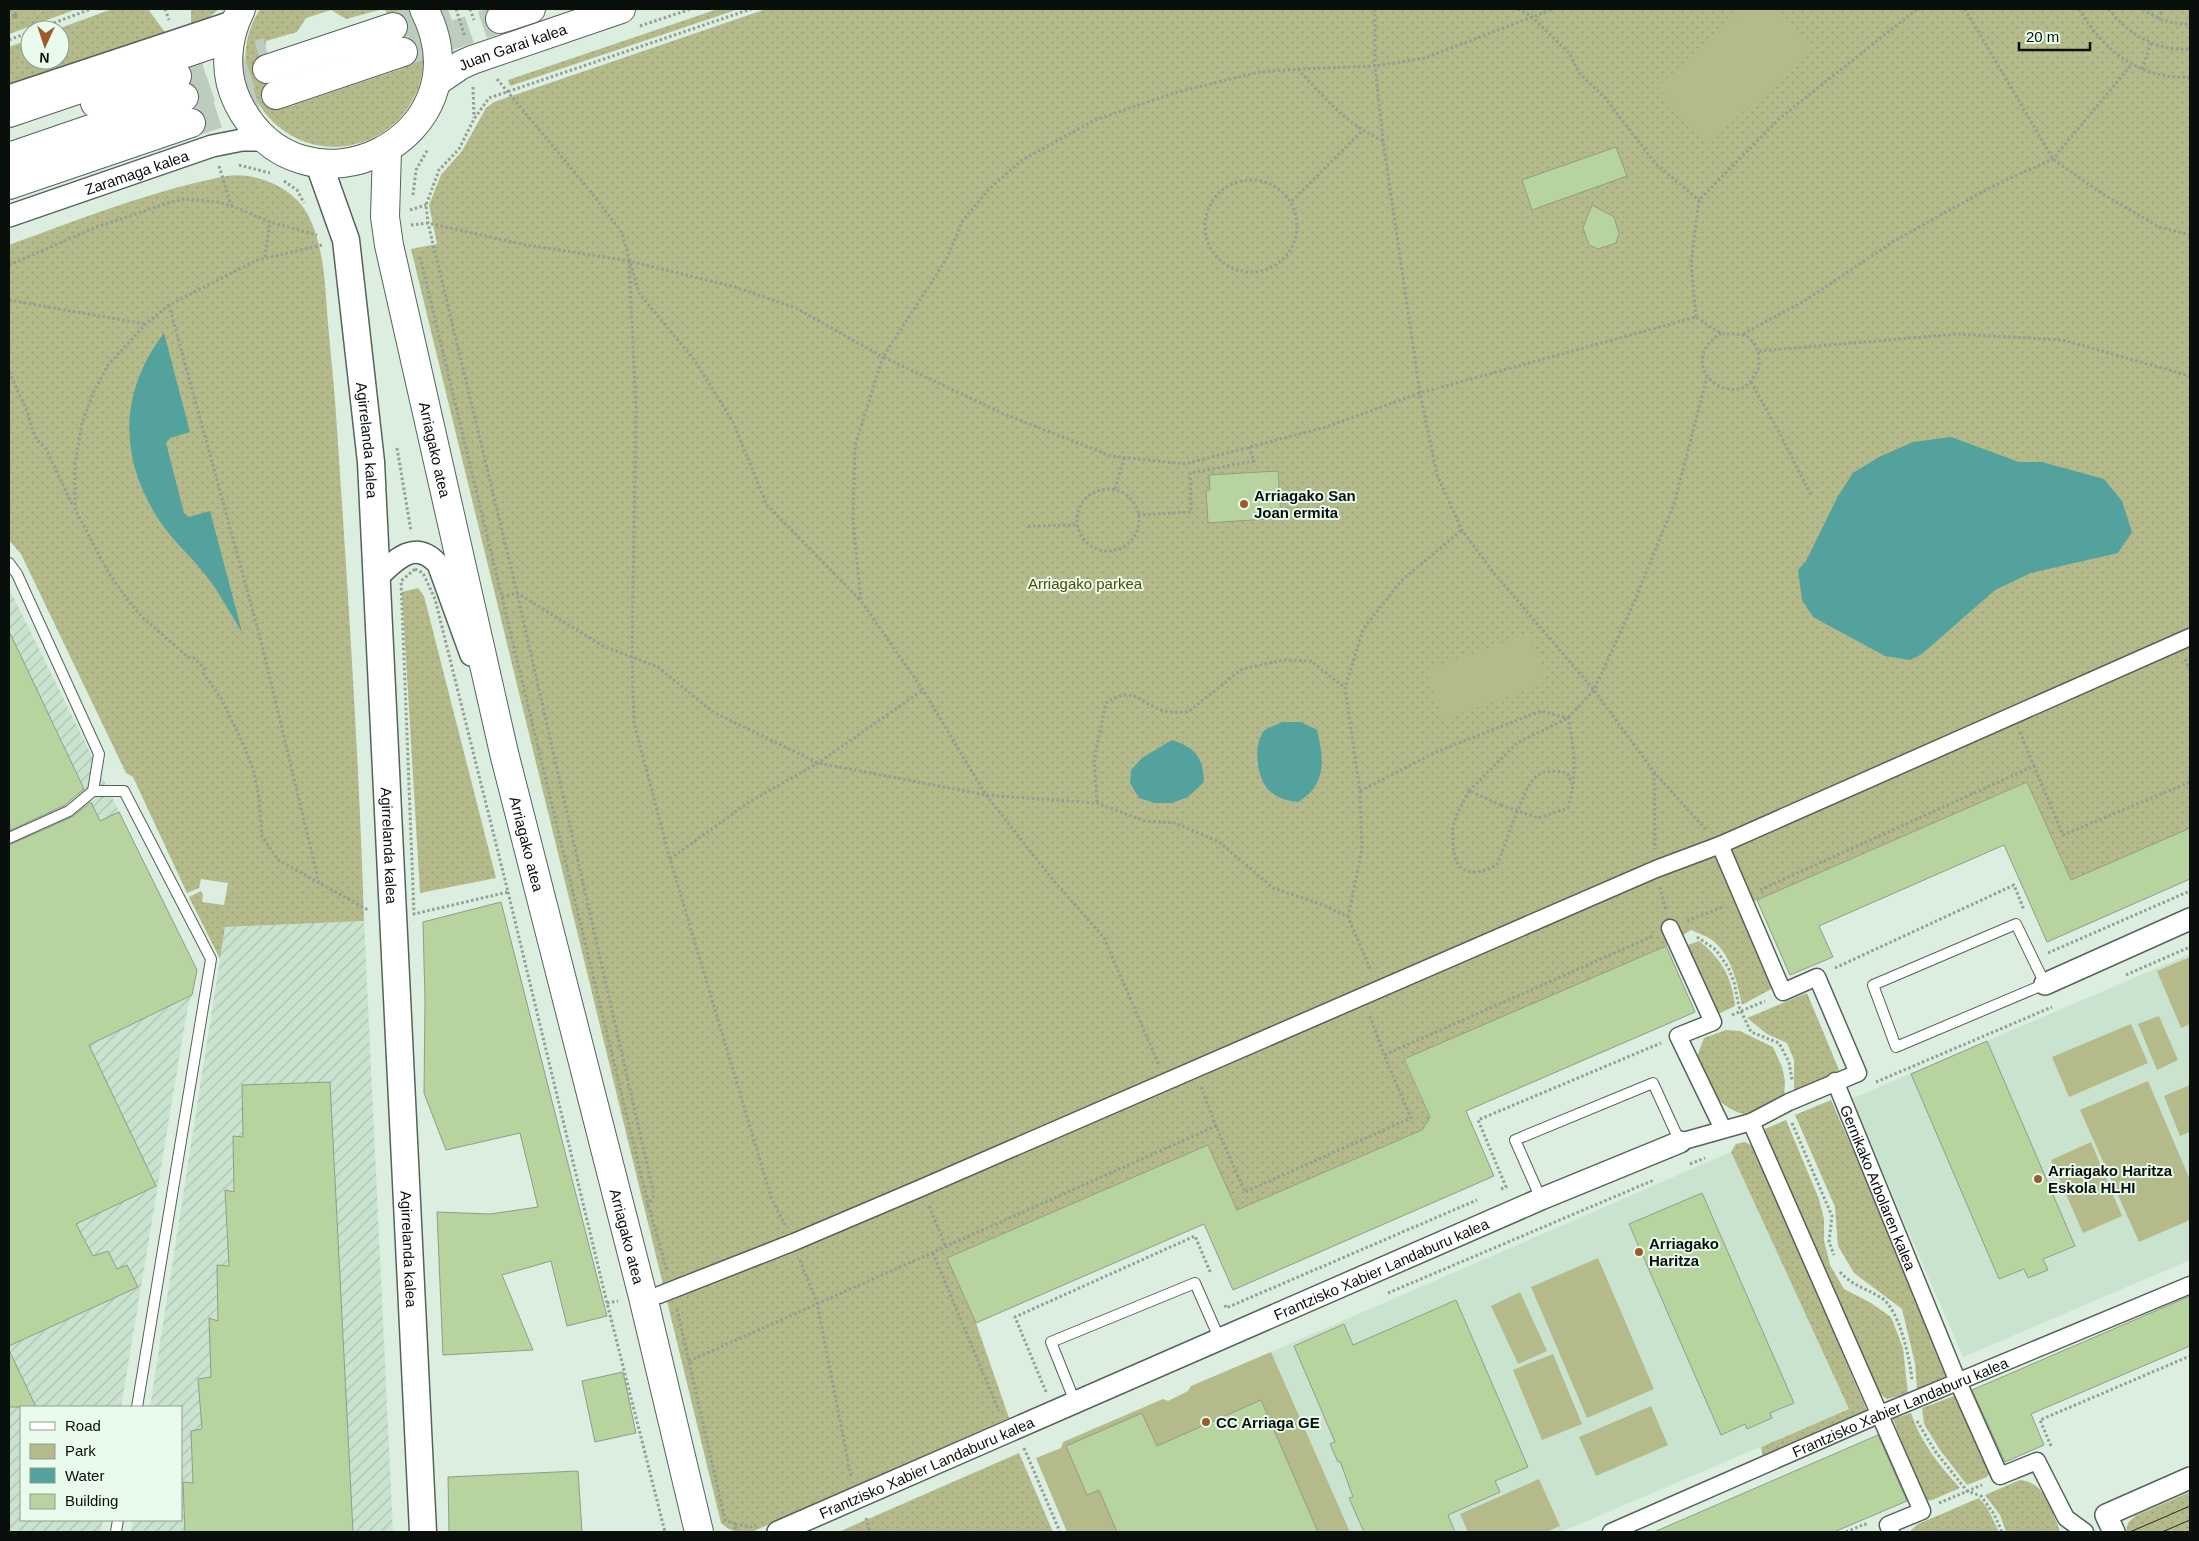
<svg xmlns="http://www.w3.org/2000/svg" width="2199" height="1541" font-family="Arial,sans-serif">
<defs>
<pattern id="industrial-furrows" width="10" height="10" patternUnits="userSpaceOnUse" patternTransform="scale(1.25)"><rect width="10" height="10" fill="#cae3cf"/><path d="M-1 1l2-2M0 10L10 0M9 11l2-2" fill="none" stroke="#acc2b0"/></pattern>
<pattern id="green-dots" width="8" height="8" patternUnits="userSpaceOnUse" patternTransform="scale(1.25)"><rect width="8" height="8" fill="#b5ba8b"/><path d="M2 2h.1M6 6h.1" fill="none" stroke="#9a9f77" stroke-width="1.8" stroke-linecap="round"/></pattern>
<pattern id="cemetery-stones" width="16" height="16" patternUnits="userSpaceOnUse" patternTransform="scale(1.25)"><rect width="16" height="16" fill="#b5ba8b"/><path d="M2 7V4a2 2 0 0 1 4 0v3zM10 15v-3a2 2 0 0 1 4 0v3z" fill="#9a9f77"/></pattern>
</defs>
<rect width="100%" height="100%" fill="#dbeedf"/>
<g fill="#cae3cf">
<polygon points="2190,954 2190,1260 1963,1357 1851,1099"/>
<polygon points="1731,1152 1849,1409 1561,1532 1350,1532 1271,1352"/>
</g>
<g fill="url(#industrial-furrows)">
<polygon points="9,588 197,970 186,1017 121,1407 21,1407 21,1520 103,1520 101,1532 9,1532"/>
<polygon points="364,921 393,1532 131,1532 133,1520 181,1520 181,1407 150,1407 225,927"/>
</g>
<g fill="url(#green-dots)">
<polygon points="48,9 77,9 9,34 9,23"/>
<polygon points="112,9 148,9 167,35 9,88 9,47 30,39 30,60 60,60 60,30 55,30"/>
<polygon points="191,9 219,9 206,20 191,26"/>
<path d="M260,9H383L346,19L331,10L306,18L297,32L266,41C263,64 266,91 285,108L404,68C407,44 398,26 384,9H408C424,31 427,63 418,89C409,110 394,128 373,138C291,176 212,85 260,9Z"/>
<polygon points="718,9 739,9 510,86 508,80"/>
<path d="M766,9H2190V828L2071,880L2027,782L1757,900L1744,908L1775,987L1742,1005C1737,982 1731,952 1709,938C1704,935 1697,933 1691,930L1666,946L1404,1060L1433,1125L1237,1210L1208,1145L947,1258L976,1323L1009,1418L754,1531C741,1534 731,1532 721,1523L411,249L437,244L429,205L441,175L462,151L486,108L494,102Z"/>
<path d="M227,176C256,172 292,187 307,213C325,247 325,287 328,324C331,359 335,394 337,429C348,593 359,757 364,921L225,927L220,959L189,897L201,891L203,895L202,902L224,905L228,883L201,879L199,888L187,893L133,777L126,773L21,554L9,540V245C80,219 153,190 227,176Z"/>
<polygon points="418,588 424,596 496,878 420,893 402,592"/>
<path d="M1699,941C1722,959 1732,978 1735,1006L1716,1015L1685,946Z"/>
<polygon points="1807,993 1839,1070 1794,1093 1794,1060 1787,1043 1767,1034 1747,1018"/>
<path d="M1726,1030L1740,1031L1773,1047L1782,1067L1785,1081L1784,1100C1773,1105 1757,1116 1745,1114C1724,1112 1696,1081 1697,1060C1697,1054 1702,1044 1704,1038Z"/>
<polygon points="1831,1100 1951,1374 1917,1389 1915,1363 1902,1309 1854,1273 1838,1246 1835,1207 1795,1115"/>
<polygon points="1786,1120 1819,1199 1824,1219 1824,1240 1830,1265 1844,1289 1871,1303 1891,1317 1903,1348 1908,1394 1887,1399 1876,1391 1760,1131"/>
<polygon points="1745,1142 1754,1147 1867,1411 1763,1457 1761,1447 1849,1409 1731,1152 1736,1144"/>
<polygon points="1957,1395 1991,1471 1987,1477 1967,1485 1940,1450 1924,1424 1922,1408"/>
<path d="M1911,1413C1921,1443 1939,1465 1960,1488L1932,1500L1927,1501L1923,1498L1893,1419Z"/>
<polygon points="1019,1453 1053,1532 839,1532 852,1526"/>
<path d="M2020,1480C2045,1482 2053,1512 2060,1532H2006L2000,1515L1985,1495Z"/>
<polygon points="2190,1492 2190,1532 2126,1532 2128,1523 2135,1516"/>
<polygon points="1979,1498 1988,1509 1999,1532 1909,1532 1918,1524"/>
</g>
<polygon fill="url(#cemetery-stones)" points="9,9 48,9 9,23"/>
<g fill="#b5ba8b">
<polygon points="1744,9 1777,9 1813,49 1709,143 1657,87"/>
<polygon points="1529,633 1547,681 1443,720 1426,671"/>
<polygon points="2190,957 2190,1024 2181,1028 2157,971"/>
<polygon points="2159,1016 2178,1060 2157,1070 2138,1024"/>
<polygon points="2131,1024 2148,1063 2069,1097 2052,1057"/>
<polygon points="2148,1081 2190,1180 2190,1220 2139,1242 2080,1110"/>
<polygon points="2190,1085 2190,1132 2180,1136 2164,1096"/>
<polygon points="2091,1142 2122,1216 2083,1233 2051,1160"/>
<polygon points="1598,1258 1654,1389 1587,1418 1531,1287"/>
<polygon points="1520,1292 1547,1351 1518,1364 1491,1306"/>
<polygon points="1271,1352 1350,1532 1067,1532 1036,1458 1061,1448 1063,1442 1163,1399 1168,1401 1188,1391 1191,1386"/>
<polygon points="1553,1354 1582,1424 1542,1440 1513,1370"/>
<polygon points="1651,1406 1668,1445 1596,1476 1579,1437"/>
<polygon points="1539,1479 1560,1526 1546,1532 1468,1532 1460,1514"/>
</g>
<g fill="#54a29e">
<path d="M164,333L190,432L170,438L166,443L184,513L189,517L210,511L242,632C231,615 222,597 210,581C196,561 177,545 163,526C119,463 117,395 164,333Z"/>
<polygon points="1951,437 2019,462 2042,462 2104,479 2122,501 2132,532 2118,553 2031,573 1995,590 1922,654 1910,660 1885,656 1813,617 1802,600 1798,570 1806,561 1838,496 1853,473 1879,457 1913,442"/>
<path d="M1282,722H1301L1317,730C1324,759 1327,785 1298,802C1289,801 1280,799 1272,793C1257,783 1252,745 1264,731C1268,727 1277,725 1282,722Z"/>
<path d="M1172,740C1196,748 1203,757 1204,782L1188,797L1172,803H1155L1139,798L1130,783L1131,770L1142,758Z"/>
</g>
<g fill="#b7d49f" stroke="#919b89">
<polygon points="1616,147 1627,176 1532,210 1522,180"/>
<polygon points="1592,205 1614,217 1619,233 1616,243 1598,249 1589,245 1583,228"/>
<polygon points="1278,471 1281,518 1208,523 1206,490 1210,490 1209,475"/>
<polygon points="9,631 84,789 65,805 9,831"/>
<polygon points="2027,782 2071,880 2190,828 2190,879 2047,942 2004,845 1819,926 1833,957 1790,975 1757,900"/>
<polygon points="91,802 100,821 119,812 197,970 192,995 89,1045 156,1186 76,1224 93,1256 108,1251 117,1269 127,1265 138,1287 9,1346 9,845 72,817"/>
<polygon points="501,902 607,1316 567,1326 551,1261 502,1275 533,1350 443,1355 437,1212 490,1214 538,1207 520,1133 446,1150 424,1093 425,1001 423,922"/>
<polygon points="1666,946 1695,1012 1466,1111 1494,1176 1233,1290 1204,1224 976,1323 947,1258 1208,1145 1237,1210 1422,1130 1430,1117 1404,1059"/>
<polygon points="1987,1041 2075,1246 2043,1259 2048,1270 2028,1278 2024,1269 1999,1279 1911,1074"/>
<polygon points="330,1082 353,1532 185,1532 183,1482 193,1483 191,1431 202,1429 198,1379 211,1377 209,1318 218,1321 217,1265 229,1266 225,1190 234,1192 233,1136 243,1137 242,1085"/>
<polygon points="1702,1193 1794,1403 1770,1413 1772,1418 1747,1429 1745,1424 1721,1435 1629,1224"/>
<polygon points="2190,1296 2190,1346 2031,1414 2044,1445 2005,1462 1972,1390"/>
<polygon points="1456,1300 1528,1467 1495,1481 1500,1492 1448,1515 1455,1532 1364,1532 1349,1498 1353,1497 1340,1461 1338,1462 1330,1444 1335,1442 1294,1346 1344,1324 1353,1345"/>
<polygon points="9,1350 36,1407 9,1407"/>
<polygon points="623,1372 636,1433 595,1442 582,1381"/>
<polygon points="1261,1400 1318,1532 1117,1532 1099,1490 1087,1495 1066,1446 1142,1413 1157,1446"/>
<polygon points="1878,1435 1907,1501 1834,1532 1654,1532"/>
<polygon points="578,1471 582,1532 449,1532 448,1477"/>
</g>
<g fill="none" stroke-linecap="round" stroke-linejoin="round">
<g stroke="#bccdbf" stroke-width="28" stroke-dasharray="28 14" stroke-linecap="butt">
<polyline points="393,27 448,9"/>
<polyline points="403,52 500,19"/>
<polyline points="177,76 267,52"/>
<polyline points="184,97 252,74"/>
<polyline points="191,123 276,95"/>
</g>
<g stroke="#546458" stroke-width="12">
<g id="service">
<polyline points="9,563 17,574 99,754 93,791 69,811 9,838"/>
<polyline points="93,791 124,791 211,959 137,1407"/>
<polygon points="2016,924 2045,984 1896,1047 1873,985"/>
<polyline points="1541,1199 1515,1140 1653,1083 1680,1142"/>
<polyline points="1075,1402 1051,1342 1195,1283 1220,1340"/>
<polyline points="116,1532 118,1520"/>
</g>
</g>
<g stroke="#546458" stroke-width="19">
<g id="pedestrian">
<polyline points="1670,928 1713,1022 1678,1036 1723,1129"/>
<path id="s1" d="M1835,1081L1958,1382L2000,1476L2037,1461L2066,1518L2085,1532"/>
<polyline points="1751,1122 1922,1511 1888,1525 1891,1532"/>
<polyline points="1680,1142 1751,1122 1789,1102 1858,1073 1817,977 1783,992 1720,845"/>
<polyline points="659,1295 794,1242 921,1188 1656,869 1720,845 2190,637"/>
<path id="s2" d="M1611,1532L1878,1415L2190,1285"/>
</g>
</g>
<g stroke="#546458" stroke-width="24">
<g id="minor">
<polyline points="9,96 235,21"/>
<path id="s3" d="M9,216L212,146L242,140H266"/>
<path d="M377,578C396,559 415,539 438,564L471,655"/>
<polyline points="2045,984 2190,919"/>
<path id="s4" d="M778,1532L1541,1199L1680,1142"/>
<polyline points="2114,1532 2106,1515 2190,1478"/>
</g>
</g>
<g stroke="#546458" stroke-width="29">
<g id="tertiary">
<path id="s5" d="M319,164L346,240L371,462L423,1532"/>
</g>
</g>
<g stroke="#546458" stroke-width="30">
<g id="secondary">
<path id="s6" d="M387,150L385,217L389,245L504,753L643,1297L699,1532"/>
</g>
</g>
<g stroke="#546458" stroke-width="30">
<g id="primary">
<path d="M241,9C226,39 223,73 238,103C302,230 490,138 424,9"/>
<polyline points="500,19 531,9"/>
<polyline points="267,69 393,27"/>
<path id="s7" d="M436,82L461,65L472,60L621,9"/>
<polyline points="276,95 403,52"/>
<polyline points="95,103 177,76"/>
<polyline points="9,113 230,38"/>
<polyline points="9,157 184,97"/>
<polyline points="9,185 191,123"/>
</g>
</g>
<g stroke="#919f94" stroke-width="3" stroke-dasharray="2.5 2.5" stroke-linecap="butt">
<polyline points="165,9 169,20"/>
<polyline points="456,9 465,37"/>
<polyline points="470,9 474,20"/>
<polyline points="1375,9 1375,66 1383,141 1420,393 1437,475 1462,530 1493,572 1594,690 1654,772 1706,830"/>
<polyline points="1518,9 1531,16 1570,54 1579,73 1605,98 1656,164 1699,200"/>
<polyline points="1965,9 2053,159 2101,193 2159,227 2190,235"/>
<path d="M2079,9C2103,50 2140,80 2190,77"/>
<path d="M2109,9C2127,34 2159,52 2190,49"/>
<path d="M2143,9C2157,19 2173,25 2190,24"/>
<polyline points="2158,19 2163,9"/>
<polyline points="640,26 691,9"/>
<polyline points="35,30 91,9"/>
<polyline points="9,40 30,32"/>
<polyline points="1298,69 1375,66 1425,58 1553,9"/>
<polyline points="2142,69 2151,43"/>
<polyline points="497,79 591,192 622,233 639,293 695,361 733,422 767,505 860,600"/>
<polyline points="473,87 474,118"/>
<path d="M1383,141C1344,122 1326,100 1298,69L1259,72L1174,93L1095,120L1022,160L988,190L962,222L947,258L883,357L1004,414L1111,456L1185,464L1326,427L1420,393L1696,317C1704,322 1711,328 1719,332C1730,337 1741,330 1751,340C1758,346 1759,355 1759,364C1759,369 1756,373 1753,378C1734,411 1671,366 1721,333"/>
<polyline points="239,165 270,173"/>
<polyline points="219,166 231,205"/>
<circle cx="1251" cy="226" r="46"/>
<polyline points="284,181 297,190 304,203"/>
<polyline points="413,195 416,170 428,149"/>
<polyline points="1292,201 1362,131"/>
<polyline points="410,210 426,205"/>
<polyline points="411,225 428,223 521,244 629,261 735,287 796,308 883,357 855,446 853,521 861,601 923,690 986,795 1049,875 1104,938 1159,1065"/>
<polyline points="322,245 257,260 169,305 146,324 108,365 93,393 82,423 75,464 75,509 108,572 130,603 143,618 188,657 194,658 204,668 204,674 221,698 244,746 253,769 259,797 262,836 278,860 368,910"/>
<polyline points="265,257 270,222"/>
<polyline points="420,257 648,1204 667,1271"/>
<polyline points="629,261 636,409 632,656 634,723 670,859 771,1197 785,1225"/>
<polyline points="9,265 94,228 171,202 184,199 217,202 232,206 270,222 317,235"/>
<polyline points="9,300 145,324"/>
<polyline points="169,305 261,641 319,883"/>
<polyline points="1696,317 1691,263 1699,200 1780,118 1917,9"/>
<polyline points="1743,334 1806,300 1894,241 1991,187 2053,159 2132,64"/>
<polyline points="1759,351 1958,334 2063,340 2190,376"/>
<polyline points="9,372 28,413 31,426 37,440 46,449 73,506"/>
<polyline points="1751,382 1780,434 1811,495"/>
<polyline points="397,448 411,531"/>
<circle cx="1108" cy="520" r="31"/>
<polyline points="1115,489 1124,458"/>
<polyline points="1138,515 1191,512 1190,473 1254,461 1249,447"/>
<polyline points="1028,526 1076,525"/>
<polygon points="415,569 423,573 435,599 508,892 414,914 401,581"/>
<polyline points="502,597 517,593 603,646 658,667 713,712 818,763 986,795 1097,803 1145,821 1175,823 1219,842 1273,888 1326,906 1348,917 1371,971"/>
<polyline points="2185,659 2190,670"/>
<polyline points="2020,732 2034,766"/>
<polyline points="1654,773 1655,849"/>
<path d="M1360,791L1438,751L1541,711L1568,718C1575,753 1577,774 1568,808L1538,818"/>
<path d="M1469,791C1464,801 1457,812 1454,823C1452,829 1453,836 1453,842C1453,874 1472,878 1497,865C1505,847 1523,786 1537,776C1546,769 1556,771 1567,773L1573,785"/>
<path d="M1097,802L1094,760L1106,703C1134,684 1139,703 1164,711C1171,713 1180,712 1188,712L1242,669L1283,660L1311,661L1345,688"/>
<polyline points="1501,805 1469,791 1517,743 1568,718 1594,690 1635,600 1674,504 1707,377"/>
<polyline points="670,859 749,802 818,763 923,690"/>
<polyline points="1660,887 1666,910"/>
<polyline points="1760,890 2034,766 2063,835 2190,782"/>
<polyline points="508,892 607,1303 665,1532"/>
<polyline points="1348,917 1362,849 1360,791 1345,688 1363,629 1402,580 1462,530"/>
<polyline points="1687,921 1725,906"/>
<polyline points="1697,937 1716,950 1728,967 1734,982 1739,1007 1751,1032 1779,1043 1789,1062 1792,1080"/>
<polyline points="2048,953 2190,891"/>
<polyline points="1835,968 2014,885 2024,910"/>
<polyline points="2126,975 2190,947"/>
<polyline points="1732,1015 1765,1001"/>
<polyline points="1370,1016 1384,1055"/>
<polyline points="1876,1082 2052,1007"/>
<polyline points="1201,1087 1216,1126"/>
<polyline points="1792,1123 1832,1216 1829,1242 1834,1255"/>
<polyline points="1690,1164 1705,1158"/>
<polyline points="1501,1189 1506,1187 1478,1120 1661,1043"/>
<polyline points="647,1206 654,1195 517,593 428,223 426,205 439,170 459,149 474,119 489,98 751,9"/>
<polyline points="929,1206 946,1247"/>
<polyline points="933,1253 999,1411"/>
<polyline points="800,1260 817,1303 851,1477"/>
<path d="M1840,1272C1853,1286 1865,1288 1880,1297C1899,1307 1910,1359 1912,1380"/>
<polyline points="1388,1293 1654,1180"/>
<polyline points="607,1303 618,1301"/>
<polyline points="1225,1305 1226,1308 1477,1200"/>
<polyline points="677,1309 725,1520 735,1524 735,1532"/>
<polyline points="689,1361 1216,1126 1245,1192 1411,1118 1384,1055 1653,936"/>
<polyline points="1046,1392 1015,1317 1195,1236 1211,1274"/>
<polyline points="1917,1421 1935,1451 1967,1491 1981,1496 1994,1514 2002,1532"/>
<polyline points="2051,1446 2040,1420 2190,1356"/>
<polyline points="1024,1448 1060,1532"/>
<polyline points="1939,1503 1982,1485"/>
<polyline points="866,1518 870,1532"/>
<polyline points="735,1524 751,1527 756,1525"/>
<polyline points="1846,1532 1865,1524 1867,1527"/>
</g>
<use href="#service" stroke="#fff" stroke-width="10"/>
<use href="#pedestrian" stroke="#fff" stroke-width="16"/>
<use href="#minor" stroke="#fff" stroke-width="21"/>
<use href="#tertiary" stroke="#fff" stroke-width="26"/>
<use href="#secondary" stroke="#fff" stroke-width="28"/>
<use href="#primary" stroke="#fff" stroke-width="28"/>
<g stroke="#232b26" stroke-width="1">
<polyline points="2130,1532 2190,1506"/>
<polyline points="2162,1532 2190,1520"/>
</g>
<polyline stroke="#919f94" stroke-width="3" stroke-dasharray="2.5 2.5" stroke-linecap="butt" points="1501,805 1538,818"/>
</g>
<g fill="#9e5a2b" stroke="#e8fbec" stroke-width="2">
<circle cx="1244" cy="504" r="5"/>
<circle cx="2038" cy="1179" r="5"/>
<circle cx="1639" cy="1252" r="5"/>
<circle cx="1206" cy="1422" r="5"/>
</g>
<g text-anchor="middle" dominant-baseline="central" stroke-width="4" stroke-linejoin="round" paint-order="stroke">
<g font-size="15" fill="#090f0b" stroke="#e8fbec">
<text stroke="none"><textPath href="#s7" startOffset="85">Juan Garai kalea</textPath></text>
<text stroke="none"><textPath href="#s3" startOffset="135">Zaramaga kalea</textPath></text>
<text stroke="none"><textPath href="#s5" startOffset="282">Agirrelanda kalea</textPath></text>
<text stroke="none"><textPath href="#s6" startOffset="305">Arriagako atea</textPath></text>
<text stroke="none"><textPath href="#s6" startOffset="710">Arriagako atea</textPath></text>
<text stroke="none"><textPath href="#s5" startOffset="688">Agirrelanda kalea</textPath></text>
<text stroke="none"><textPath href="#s1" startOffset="115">Gernikako Arbolaren kalea</textPath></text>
<text stroke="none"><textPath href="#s6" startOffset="1115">Arriagako atea</textPath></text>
<text stroke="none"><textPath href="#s5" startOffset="1092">Agirrelanda kalea</textPath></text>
<text stroke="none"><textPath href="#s4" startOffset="658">Frantzisko Xabier Landaburu kalea</textPath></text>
<text stroke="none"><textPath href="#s2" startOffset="315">Frantzisko Xabier Landaburu kalea</textPath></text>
<text stroke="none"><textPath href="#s4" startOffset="162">Frantzisko Xabier Landaburu kalea</textPath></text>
</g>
<g font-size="15" font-weight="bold" fill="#090f0b" stroke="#e8fbec" text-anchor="start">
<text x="1254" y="495">Arriagako San<tspan x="1254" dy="17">Joan ermita</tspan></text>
<text x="2048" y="1170">Arriagako Haritza<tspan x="2048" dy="17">Eskola HLHI</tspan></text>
<text x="1649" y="1243">Arriagako<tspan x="1649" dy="17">Haritza</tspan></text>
<text x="1216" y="1422">CC Arriaga GE</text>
</g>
<g font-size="15" fill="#4a4c05" stroke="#e8fbec">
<text x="1085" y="583">Arriagako parkea</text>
</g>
</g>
<rect width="2199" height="1541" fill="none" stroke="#090f0b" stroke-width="20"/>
<rect x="20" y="1406" width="162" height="115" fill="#e8fbec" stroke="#8f9d92"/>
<rect x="30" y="1422" width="25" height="8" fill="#ffffff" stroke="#8f9d92"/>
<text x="65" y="1431" font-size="15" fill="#090f0b">Road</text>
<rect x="30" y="1444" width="25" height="15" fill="#b5ba8b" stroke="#8f9d92"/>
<text x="65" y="1456" font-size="15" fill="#090f0b">Park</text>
<rect x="30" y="1468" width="25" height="15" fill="#54a29e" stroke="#8f9d92"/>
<text x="65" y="1481" font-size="15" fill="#090f0b">Water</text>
<rect x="30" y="1494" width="25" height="15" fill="#b7d49f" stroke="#8f9d92"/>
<text x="65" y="1506" font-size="15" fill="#090f0b">Building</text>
<g transform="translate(45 45) rotate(183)"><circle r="24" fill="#e8fbec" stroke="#8f9d92"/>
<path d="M0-4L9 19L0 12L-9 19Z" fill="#9e5a2b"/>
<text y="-8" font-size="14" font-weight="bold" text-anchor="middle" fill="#090f0b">N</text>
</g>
<path d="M2019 42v8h71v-8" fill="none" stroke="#090f0b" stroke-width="2.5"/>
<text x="2026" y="42" font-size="15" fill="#090f0b" stroke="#e8fbec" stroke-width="4" paint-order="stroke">20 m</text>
</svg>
